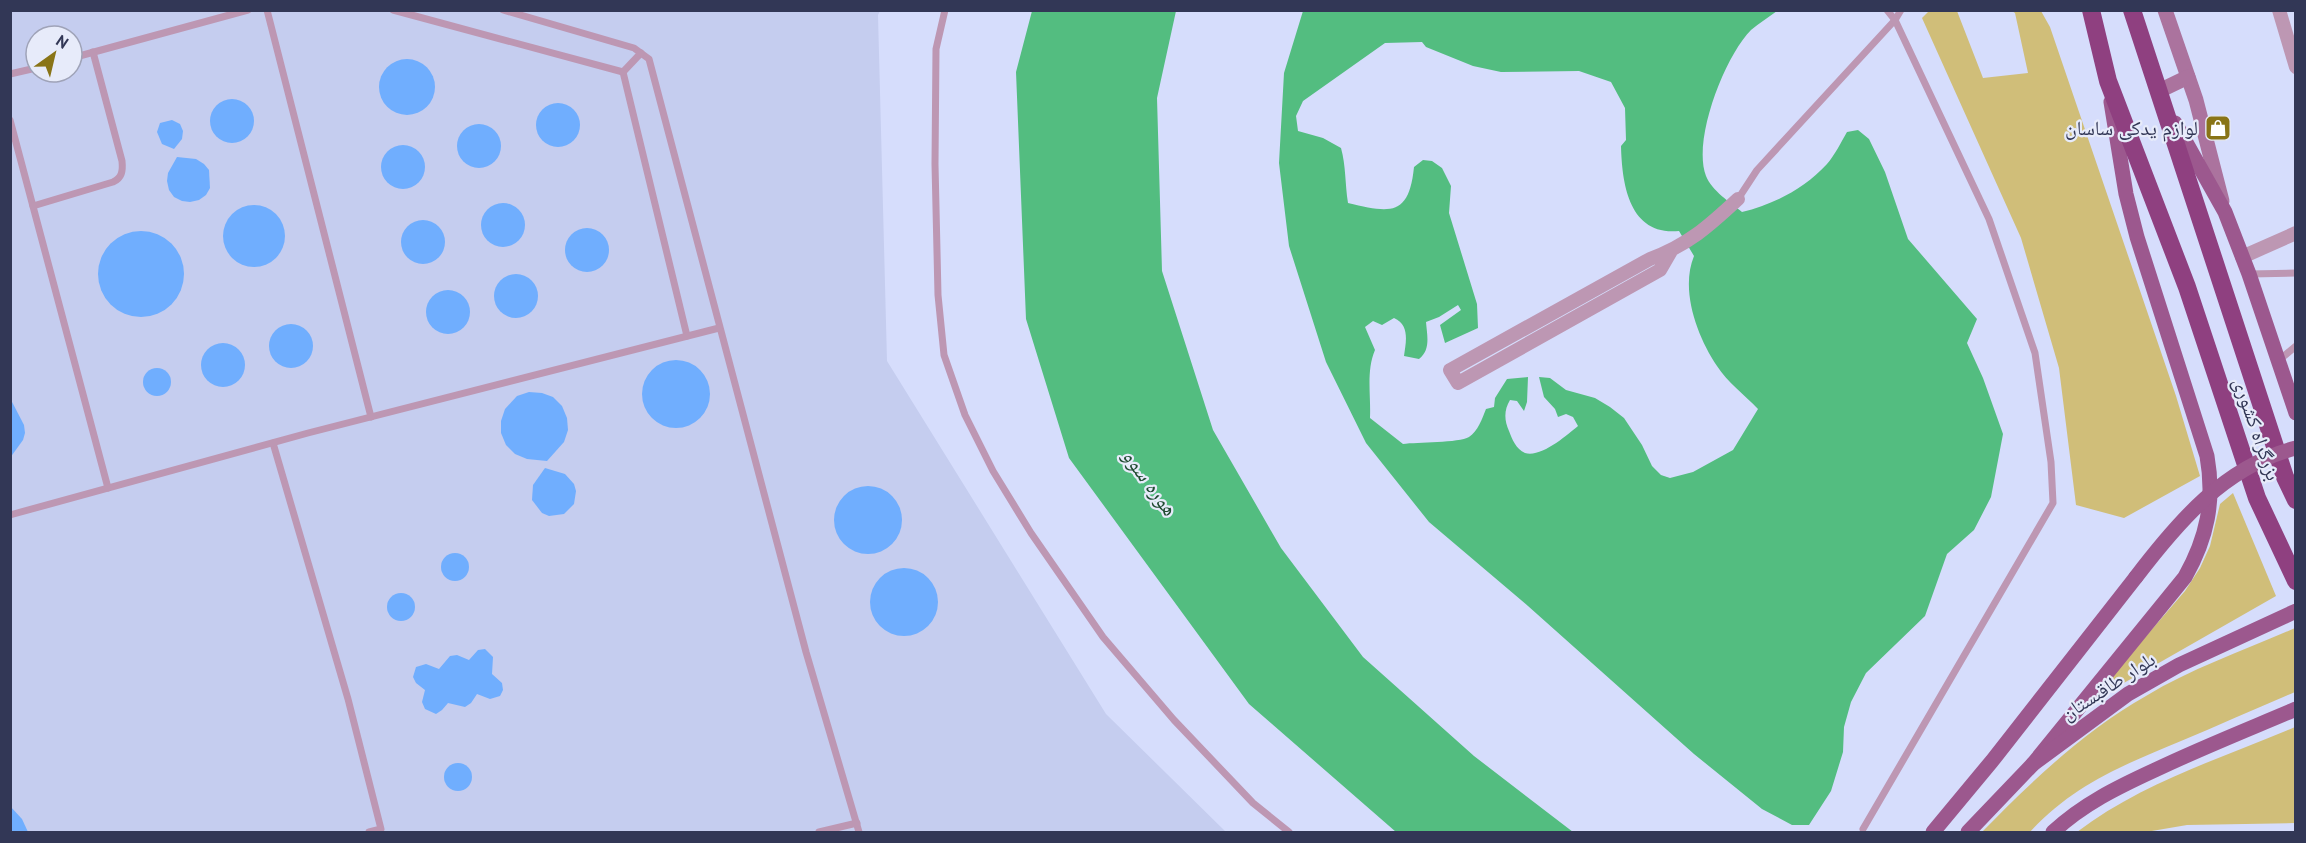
<svg xmlns="http://www.w3.org/2000/svg" width="2306" height="843" font-family="'PT Sans','Noto Naskh Arabic',sans-serif">
<rect width="100%" height="100%" fill="#d6ddfc"/>
<path fill="#c5cdef" fill-rule="evenodd" d="M10,11H880L878,15L887,361L1106,714L1226,832H11ZM36,36H72V72H36Z"/>
<g fill="#d0be79">
<polygon points="1930,10 1957,11 1983,78 2028,73 2015,13 2012,11 2041,11 2050,27 2176,396 2200,476 2124,518 2076,505 2059,368 2021,238 1922,18"/>
<polygon points="2233,493 2276,596 2108,692 2103,686 2185,591 2200,568 2210,546 2220,504"/>
<path d="M2295,628V692C2257,708 2219,725 2181,741C2123,765 2073,785 2030,832H1982C2031,782 2084,731 2146,696C2192,668 2246,650 2295,628Z"/>
<path d="M2295,727V823L2187,825L2146,832H2077C2141,783 2222,758 2295,727Z"/>
</g>
<g fill="#53bd80" fill-rule="evenodd">
<polygon points="1032,11 1176,11 1157,98 1162,271 1213,430 1281,548 1363,657 1474,756 1573,832 1396,832 1249,704 1069,458 1026,319 1016,72"/>
<path d="M1303,11H1777C1769,17 1759,23 1751,30C1725,56 1692,140 1706,176C1712,191 1730,202 1742,212C1774,204 1804,189 1827,164C1835,155 1841,142 1847,132L1858,130L1869,139L1885,172L1908,239L1977,319L1967,343L1983,378L2003,434L1991,497L1974,530L1947,554L1925,616L1866,673L1851,702L1844,727L1843,752L1831,791L1809,825H1792L1762,809L1694,754L1528,606L1429,522L1366,443L1326,362L1289,246L1279,163L1284,73ZM1422,42L1426,47L1473,66L1501,72L1579,71L1611,82L1625,108L1626,140L1621,146C1622,184 1629,236 1679,231L1694,256C1680,290 1697,336 1717,366C1727,382 1745,395 1758,409L1733,450L1693,472L1670,478L1661,475L1652,466L1642,445L1624,418L1610,407L1595,398L1566,390L1550,378L1539,377L1544,397L1555,409L1558,417L1566,414L1573,417L1578,426C1567,435 1541,458 1525,453C1516,449 1512,439 1509,431C1504,420 1504,410 1510,400L1517,401L1524,411L1527,402L1528,377L1507,379L1495,398L1494,407L1486,409C1482,419 1478,431 1469,437C1459,443 1417,442 1403,444L1370,418C1371,395 1366,371 1375,350L1365,327L1373,321L1382,325L1394,318C1410,325 1406,342 1404,356L1419,359C1431,350 1427,335 1426,322L1439,317L1458,305L1461,310L1440,325L1445,343L1478,328L1477,304L1449,213L1451,186L1442,168L1432,161L1423,160L1414,167C1409,217 1390,213 1348,203C1345,184 1346,166 1341,148L1323,138L1298,131L1296,116L1303,101L1385,43Z"/>
</g>
<g fill="#70aefe">
<circle cx="407" cy="87" r="28"/>
<circle cx="232" cy="121" r="22"/>
<circle cx="558" cy="125" r="22"/>
<polygon points="172,120 180,124 183,131 182,139 174,149 162,144 157,132 160,123"/>
<circle cx="479" cy="146" r="22"/>
<circle cx="403" cy="167" r="22"/>
<polygon points="177,157 196,159 204,164 209,170 210,188 206,195 199,200 190,202 182,201 174,197 169,190 167,181 168,173"/>
<circle cx="503" cy="225" r="22"/>
<circle cx="254" cy="236" r="31"/>
<circle cx="423" cy="242" r="22"/>
<circle cx="587" cy="250" r="22"/>
<circle cx="141" cy="274" r="43"/>
<circle cx="516" cy="296" r="22"/>
<circle cx="448" cy="312" r="22"/>
<circle cx="291" cy="346" r="22"/>
<circle cx="223" cy="365" r="22"/>
<circle cx="676" cy="394" r="34"/>
<circle cx="157" cy="382" r="14"/>
<polygon points="529,392 542,393 553,397 562,406 567,418 568,430 564,442 547,461 527,459 515,454 506,445 501,433 501,421 505,409 517,396"/>
<polygon points="10,398 24,425 25,433 23,440 10,458"/>
<polygon points="545,468 565,474 574,484 576,491 574,504 564,514 549,516 542,513 532,500 533,485"/>
<circle cx="868" cy="520" r="34"/>
<circle cx="455" cy="567" r="14"/>
<circle cx="904" cy="602" r="34"/>
<circle cx="401" cy="607" r="14"/>
<polygon points="485,649 493,657 492,674 502,683 503,690 500,696 490,699 477,694 471,703 465,707 448,703 442,710 436,714 425,709 422,702 425,690 416,683 413,677 416,667 426,664 439,669 450,656 457,655 469,660 478,650"/>
<circle cx="458" cy="777" r="14"/>
<polygon points="10,806 22,819 28,832 10,832"/>
</g>
<g fill="none" stroke-linecap="round" stroke-linejoin="round">
<g stroke="#bd97b3" stroke-width="7">
<polyline points="267,10 371,417"/>
<polyline points="393,10 623,72"/>
<polyline points="503,10 634,48 649,59 806,652 859,832"/>
<polyline points="945,10 936,49 935,164 938,295 944,355 965,415 993,471 1031,533 1103,637 1174,720 1253,803 1289,832"/>
<polyline points="72,58 248,10"/>
<polyline points="623,72 687,336"/>
<polyline points="623,72 641,53"/>
<polyline points="10,74 36,68"/>
<polyline points="10,120 108,488"/>
<polyline points="1738,199 1757,170 1895,20 1901,10"/>
<path d="M33,206L113,182C122,178 123,171 122,161L93,52"/>
<polyline points="2250,274 2296,273"/>
<polyline points="2278,361 2296,346"/>
<polyline points="273,443 348,699 381,829 369,832"/>
<polyline points="10,515 308,433 719,328"/>
<polyline points="1863,829 2053,503 2051,462 2035,353 1989,219 1895,20 1887,10"/>
<polyline points="819,832 857,823"/>
</g>
<g stroke="#bd97b3" stroke-width="14">
<polyline points="2279,10 2296,67"/>
<path d="M1671,251L1660,270L1458,383L1450,370L1650,259C1688,245 1709,226 1738,199"/>
<polyline points="2242,257 2296,233"/>
</g>
<g stroke="#ab739e" stroke-width="15">
<polyline points="2165,10 2196,100 2222,201"/>
<polyline points="2159,91 2188,77"/>
</g>
<g stroke="#9c588e" stroke-width="15">
<polyline points="2175,123 2225,212 2249,274 2296,413"/>
<path d="M2033,764L2185,577C2207,538 2215,501 2207,456L2137,237L2126,194L2111,102"/>
<polyline points="1933,832 1992,761 2136,577"/>
<polyline points="1968,832 2033,764 2128,694 2179,665 2296,611"/>
<path d="M2053,832C2083,804 2118,787 2155,770C2201,748 2249,729 2296,709"/>
</g>
<g stroke="#8f4080" stroke-width="18">
<polyline points="2091,10 2108,81 2187,287 2257,498 2296,581"/>
<polyline points="2132,10 2285,477 2296,500"/>
</g>
<path stroke="#9c588e" stroke-width="15" d="M2136,577C2178,522 2225,466 2296,448"/>
</g>
<defs>
<g id="shop-square" transform="scale(1.35)"><rect x="-9" y="-9" width="18" height="18" rx="4" fill="#897417" stroke="#e7ebfa"/><path d="M-5-2.5h2.3a2.7 3.5 0 0 1 5.4 0H5L5.5 6h-11ZM-1.5-2.5h3a1.5 2.3 0 0 0-3 0Z" fill="#fff"/></g>
</defs>
<g fill-rule="evenodd">
<use href="#shop-square" x="2218" y="128"/>
</g>
<g text-anchor="middle" dominant-baseline="central" stroke-width="4.5" stroke-linejoin="round" paint-order="stroke">
<g font-size="20" fill="#323756" stroke="#e7ebfa" text-anchor="end">
<text x="2198" y="128">لوازم یدکی ساسان</text>
</g>
<g font-size="20" fill="#323756" stroke="#e7ebfa">
<text transform="translate(2257 429) rotate(71)">بزرگراه کشوری</text>
<text transform="translate(2108 686) rotate(-33)">بلوار طاقبستان</text>
</g>
<g font-size="21" font-style="italic" fill="#204b31" stroke="#e7ebfa">
<text transform="translate(1150 482) rotate(54)">هوره سوو</text>
</g>
</g>
<rect width="2306" height="843" fill="none" stroke="#323756" stroke-width="24"/>
<g transform="translate(54 54) rotate(34)"><circle r="28" fill="#e7ebfa" stroke="#9fa3b8" stroke-width="1.5"/>
<path d="M0-4.5L10 22L0 15L-10 22Z" fill="#897417"/>
<text y="-9" font-size="16" font-weight="bold" text-anchor="middle" fill="#323756">N</text>
</g>
</svg>
